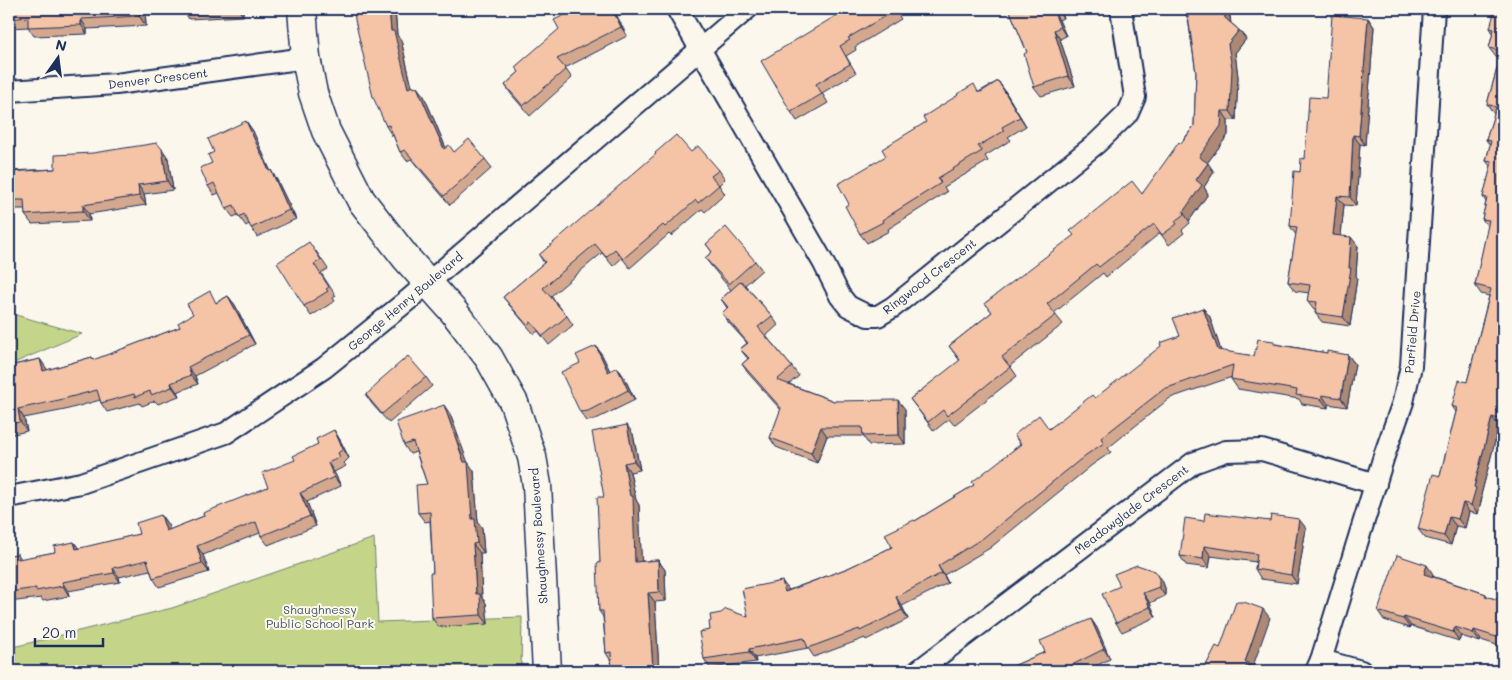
<svg xmlns="http://www.w3.org/2000/svg" width="1512" height="680" font-family="Mali,sans-serif">
<rect width="100%" height="100%" fill="#fbf7ec"/>
<filter id="ink" filterUnits="userSpaceOnUse"><feTurbulence type="fractalNoise" baseFrequency=".02" numOctaves="2"/><feDisplacementMap in="SourceGraphic" scale="10" xChannelSelector="R" yChannelSelector="G"/><feConvolveMatrix kernelMatrix="1 2 1 2 8 2 1 2 1" color-interpolation-filters="sRGB"/></filter>
<g filter="url(#ink)">
<g fill="#c4d488" stroke="#708273">
<polygon points="9,313 82,334 9,365"/>
<polygon points="374,538 378,622 522,617 521,671 9,671 9,648 172,608"/>
</g>
<g fill="none" stroke-linecap="round" stroke-linejoin="round">
<g stroke="#1b2f5e" stroke-width="24">
<g id="street">
<polyline points="677,9 823,262 840,296 848,306 868,316 878,316 893,307 1097,143 1128,113 1135,97 1121,9"/>
<polyline points="9,91 116,84 306,58"/>
<polyline points="9,497 81,483 226,433 324,368 408,300 747,9"/>
<polyline points="1321,660 1361,671"/>
<polyline points="918,671 1193,463 1226,451 1262,450 1376,484"/>
<polyline points="1316,671 1321,660 1384,456 1403,402 1411,366 1434,9"/>
</g>
</g>
<g stroke="#1b2f5e" stroke-width="31">
<polyline id="secondary" points="302,9 306,58 313,93 326,131 361,200 406,258 454,312 489,358 514,403 532,457 537,485 547,671"/>
</g>
<use href="#street" stroke="#fbf7ec" stroke-width="20"/>
<use href="#secondary" stroke="#fbf7ec" stroke-width="28"/>
</g>
<g fill="#d3a88f" stroke="#1b2f5e">
<polygon points="9,9 145,9 146,26 87,29 87,34 34,36 28,27 9,28"/>
<polygon points="182,9 243,9 243,16 189,19"/>
<polygon points="354,9 395,9 397,35 401,40 412,87 424,96 446,148 454,152 485,159 492,168 450,205 411,159 407,161 400,152 393,135 392,136 386,126"/>
<polygon points="591,9 592,10 615,12 627,36 565,68 572,78 530,116 511,94 505,85 519,72 515,67"/>
<polygon points="840,9 901,9 896,11 901,19 855,47 856,50 846,56 856,73 822,93 828,103 797,121 791,112 842,12"/>
<polygon points="1009,9 1059,9 1063,18 1059,20 1066,36 1060,39 1075,86 1041,96 1034,87 1027,52"/>
<polygon points="1182,9 1229,9 1231,23 1239,30 1246,39 1235,53 1238,77 1236,120 1228,120 1228,135 1207,163 1214,172 1204,187 1208,194 1189,221 1190,223 1182,230 1184,233 1169,245 1160,233 1106,277 1103,273 1054,313 1063,324 1010,366 1017,376 954,425 949,419 934,431 910,399 960,361 949,346 992,312 985,303 1142,194 1194,126 1196,73 1188,19"/>
<polygon points="1503,9 1503,428 1499,426 1481,495 1482,497 1478,514 1469,512 1465,528 1456,526 1451,545 1425,538 1418,529 1440,476 1456,412 1452,406 1467,382 1489,296 1481,294 1475,285 1488,227 1482,219 1486,202 1483,197 1491,167 1486,161 1490,145 1486,140 1494,114 1487,104 1500,58 1496,57 1489,48 1493,33 1490,28"/>
<polygon points="1368,18 1374,27 1365,145 1360,144 1356,206 1344,205 1341,236 1358,246 1356,275 1357,278 1350,326 1322,322 1315,313 1316,310 1314,310 1307,301 1309,293 1295,291 1288,282 1296,235 1290,226 1300,172 1305,159 1326,98"/>
<polygon points="998,81 1005,91 1026,126 1008,137 1011,140 985,156 988,161 944,187 947,192 888,229 889,231 867,243 860,234 849,204 886,156 926,122"/>
<polygon points="246,121 253,131 270,170 277,180 296,219 257,237 249,224 246,226 238,215 233,217 226,208 219,193 214,195 208,186 212,163"/>
<polygon points="162,149 168,158 173,190 144,194 146,205 89,214 90,221 32,224 25,215 25,209 9,209 9,171 55,169"/>
<polygon points="691,152 719,170 725,179 719,185 725,194 705,212 702,209 671,236 669,234 630,268 622,258 613,266 602,253 551,296 567,316 573,325 549,345 538,331 534,334 510,306 503,297 544,263 539,255"/>
<polygon points="706,244 755,261 762,270 745,285 772,316 778,325 766,336 792,367 799,376 789,384 834,401 905,409 905,444 869,445 863,436 827,436 817,463 776,447 770,438 781,410 748,373 742,364 748,359 740,349 747,343 728,322 722,313 727,308 721,299 731,290 712,267 705,258 712,252"/>
<polygon points="316,251 328,269 321,273 336,296 333,298 335,301 311,316 304,306"/>
<polygon points="228,296 235,305 255,344 195,376 198,384 177,392 179,396 158,404 155,401 142,406 140,403 107,412 101,403 100,400 65,410 24,418 27,431 9,435 9,366 40,359 47,370 92,357 94,360 180,327 217,302"/>
<polygon points="1203,308 1210,317 1221,351 1254,356 1276,344 1327,353 1348,355 1355,364 1347,407 1328,404 1328,408 1302,404 1299,399 1238,389 1231,379 1232,377 1170,398 1108,448 1111,452 1092,465 990,548 944,575 948,583 902,606 908,619 866,640 865,638 814,657 808,648 755,658 756,662 710,668 704,659 710,630 748,617 789,590 848,568 892,547 915,521 974,485 1020,444 1014,435 1049,429 1095,398 1180,336"/>
<polygon points="596,346 602,355 610,371 617,367 624,377 635,400 594,420 587,421 580,412 580,363"/>
<polygon points="426,377 432,386 389,423 372,404 366,395"/>
<polygon points="450,414 467,462 474,471 478,522 482,528 484,553 480,553 482,598 486,603 488,624 439,627 432,618 433,573 430,521 425,522 418,513 427,484 416,452 410,454 404,445"/>
<polygon points="334,430 340,440 349,458 344,463 346,466 334,472 341,486 307,502 316,526 268,545 261,536 260,533 203,555 209,572 159,587 153,578 150,570 119,577 120,582 68,591 69,596 43,601 41,598 9,602 9,555 18,554 21,559 55,552 74,542 79,549 139,534 161,515 168,525 169,530 204,516 268,487 295,460 318,444"/>
<polygon points="633,434 640,470 630,472 636,500 639,505 641,561 658,560 665,570 666,601 655,602 659,671 612,671 611,661 606,653 603,617 599,611 600,563 604,497"/>
<polygon points="1204,521 1306,528 1297,584 1261,579 1255,569 1256,562 1211,556 1209,568 1186,565 1180,556"/>
<polygon points="1155,571 1162,580 1165,588 1165,596 1150,603 1156,617 1122,632 1116,623 1120,586"/>
<polygon points="1433,574 1432,576 1486,594 1488,597 1503,601 1503,647 1481,640 1480,642 1461,636 1459,641 1411,626 1410,628 1384,620 1378,611"/>
<polygon points="1091,619 1097,628 1110,659 1085,671 1002,671 1045,652"/>
</g>
<g fill="#ac8874" stroke="#1b2f5e">
<polygon points="139,9 145,9 146,26 139,16"/>
<polygon points="238,9 243,9 243,16"/>
<polygon points="389,9 395,9 397,35 401,40 414,97 408,88 391,31"/>
<polygon points="612,9 613,9 615,12 627,36 621,27"/>
<polygon points="1056,9 1059,9 1063,18"/>
<polygon points="1224,9 1229,9 1231,27 1225,18"/>
<polygon points="1053,10 1059,20 1066,36 1060,27"/>
<polygon points="1368,18 1374,27 1365,145 1359,136"/>
<polygon points="81,19 87,29 87,34 81,25"/>
<polygon points="1054,30 1060,39 1075,86 1068,76"/>
<polygon points="1239,30 1246,39 1235,53 1238,77 1236,120 1230,111 1228,44"/>
<polygon points="998,81 1005,91 1026,126 1020,117"/>
<polygon points="417,87 424,96 450,158 444,149"/>
<polygon points="1222,111 1228,120 1228,135 1205,166 1199,157"/>
<polygon points="246,121 253,131 275,181 269,171"/>
<polygon points="1353,135 1360,144 1356,206 1350,197"/>
<polygon points="162,149 168,158 173,190 167,181"/>
<polygon points="1208,163 1214,172 1204,187 1208,194 1189,221 1183,212 1196,180"/>
<polygon points="271,170 277,180 296,219 289,210"/>
<polygon points="138,185 144,194 146,205 139,196"/>
<polygon points="1337,196 1344,205 1340,245 1333,235"/>
<polygon points="83,205 89,214 90,221 83,211"/>
<polygon points="1351,237 1358,246 1356,275 1357,278 1350,326 1343,317 1349,268"/>
<polygon points="228,296 235,305 255,344 249,335"/>
<polygon points="1203,308 1210,317 1224,360 1218,350"/>
<polygon points="596,346 602,355 615,381 608,372"/>
<polygon points="1348,355 1355,364 1347,407 1341,398"/>
<polygon points="40,359 47,369 49,380 43,371"/>
<polygon points="188,367 195,376 198,384 191,375"/>
<polygon points="617,367 624,377 635,400 628,390"/>
<polygon points="171,383 177,392 179,396 172,387"/>
<polygon points="1322,395 1328,404 1328,408 1321,399"/>
<polygon points="898,400 905,409 905,444 899,435"/>
<polygon points="1503,402 1503,425 1499,419"/>
<polygon points="444,405 450,414 468,463 468,462 474,471 478,522 482,528 484,553 477,543 472,519 464,462"/>
<polygon points="18,409 24,418 27,431 20,422"/>
<polygon points="1492,417 1499,426 1481,495 1482,497 1478,514 1471,505 1474,487"/>
<polygon points="627,425 633,434 640,470 634,461"/>
<polygon points="821,427 827,436 817,463 811,453"/>
<polygon points="334,430 340,440 349,458 343,449"/>
<polygon points="328,463 334,472 341,486 334,477"/>
<polygon points="624,463 630,472 636,500 639,505 642,571 635,562 630,496"/>
<polygon points="300,493 307,502 316,526 310,516"/>
<polygon points="1463,503 1469,512 1465,528 1458,519"/>
<polygon points="161,515 168,525 173,540 166,531"/>
<polygon points="1449,517 1456,526 1451,545 1444,536"/>
<polygon points="1299,519 1306,528 1297,584 1291,575"/>
<polygon points="74,542 81,551 76,549"/>
<polygon points="473,544 480,553 482,598 486,603 488,624 481,615 476,594"/>
<polygon points="197,546 203,555 209,572 202,563"/>
<polygon points="1204,546 1211,556 1209,568 1203,559"/>
<polygon points="658,560 665,570 666,601 659,592"/>
<polygon points="1427,565 1433,574 1430,583 1424,574"/>
<polygon points="938,566 944,575 948,583 942,573"/>
<polygon points="113,568 119,577 120,582 114,573"/>
<polygon points="1155,571 1162,580 1165,588 1165,596 1159,587"/>
<polygon points="782,581 789,590 785,592"/>
<polygon points="62,582 68,591 69,596 63,586"/>
<polygon points="648,593 655,602 659,671 654,671 653,670"/>
<polygon points="1143,593 1150,603 1156,617 1150,607"/>
<polygon points="896,597 902,606 908,619 902,610"/>
<polygon points="1263,609 1270,618 1252,669 1254,671 1244,671 1245,662"/>
<polygon points="1404,617 1411,626 1410,628 1403,619"/>
<polygon points="1091,619 1097,628 1110,659 1104,649"/>
<polygon points="1455,627 1461,636 1459,641 1453,632"/>
<polygon points="1474,630 1481,640 1480,642 1473,633"/>
<polygon points="749,649 755,658 756,662 749,652"/>
</g>
<g fill="#f5c3a6" stroke="#1b2f5e">
<polygon points="9,9 139,9 139,16 81,19 81,25 28,27 28,17 9,19"/>
<polygon points="182,9 204,9 182,10"/>
<polygon points="354,9 389,9 391,31 394,31 408,88 413,86 414,88 417,87 444,149 449,145 454,152 469,139 485,159 444,196 405,150 400,152 389,125 386,126 373,97 355,20"/>
<polygon points="577,9 590,9 591,11 596,9 612,9 621,27 557,59 566,69 523,106 505,85 519,72 515,67 559,29 554,20"/>
<polygon points="840,9 894,9 895,10 848,38 850,40 840,46 850,64 816,84 822,94 791,112 761,61 842,12"/>
<polygon points="1009,9 1056,9 1053,10 1060,27 1054,30 1068,76 1034,87 1024,54 1027,52"/>
<polygon points="1187,9 1224,9 1225,18 1239,30 1228,44 1232,68 1230,111 1222,111 1221,126 1199,157 1208,163 1196,180 1202,185 1183,212 1184,214 1175,221 1177,224 1162,235 1154,224 1099,267 1096,264 1047,304 1056,315 1002,357 1010,367 947,416 943,410 928,422 910,399 960,360 949,346 992,312 985,303 1074,235 1070,231 1132,181 1142,194 1179,142 1181,144 1194,126 1196,73"/>
<polygon points="1495,9 1503,9 1503,402 1499,419 1492,417 1474,487 1476,488 1471,505 1463,503 1458,519 1449,517 1444,536 1418,529 1433,474 1440,476 1457,408 1452,406 1459,380 1467,382 1491,289 1475,285 1489,220 1482,219 1487,198 1483,197 1492,162 1486,161 1491,141 1486,140 1496,107 1487,104 1502,51 1489,48 1494,29 1490,28"/>
<polygon points="1332,15 1368,18 1359,136 1353,135 1350,197 1337,196 1333,235 1351,237 1349,268 1351,268 1343,317 1315,313 1317,302 1307,301 1310,285 1288,282 1297,227 1290,226 1294,171 1300,172 1301,158 1305,159 1309,97 1326,98"/>
<polygon points="998,81 1020,117 1002,127 1004,131 978,146 982,151 938,178 941,183 882,220 883,222 860,234 845,206 849,204 838,184 886,156 882,149 926,122 923,117 958,95 957,94 974,84 978,92 981,92"/>
<polygon points="246,121 269,171 271,170 289,210 251,228 244,214 239,217 234,205 226,208 214,183 208,186 200,168 212,163 208,155 214,152 208,139"/>
<polygon points="676,135 691,152 698,146 719,170 711,176 719,185 698,203 696,200 665,227 663,225 623,259 615,249 606,257 595,244 543,288 567,316 543,336 531,322 527,325 503,297 545,262 539,255 656,154 655,153"/>
<polygon points="157,143 162,149 167,181 138,185 139,196 83,205 83,211 25,215 24,200 9,200 9,172 55,169 55,155 93,153"/>
<polygon points="726,227 755,261 729,284 705,258 712,252 706,244"/>
<polygon points="309,242 321,260 314,264 329,287 326,289 328,291 304,306 277,263"/>
<polygon points="741,281 772,316 758,327 792,367 777,380 834,401 898,400 899,435 863,436 862,427 821,427 811,453 770,438 781,408 742,364 749,358 740,349 748,343 722,313 728,307 721,299"/>
<polygon points="210,291 216,303 228,296 249,335 188,367 191,375 171,383 172,387 151,395 150,391 135,397 134,394 101,403 97,390 59,400 18,409 20,422 9,424 9,366 40,359 43,371 92,357 93,360 180,327 178,323 193,314 187,304"/>
<polygon points="1203,308 1218,350 1254,356 1258,339 1274,341 1274,344 1327,353 1327,351 1348,355 1341,398 1322,395 1321,399 1296,395 1297,390 1231,379 1233,365 1164,389 1101,438 1104,443 1086,455 983,538 938,566 942,573 896,597 902,610 860,631 859,629 808,648 804,638 749,649 749,652 704,659 699,632 710,630 709,622 711,621 710,615 721,613 726,609 748,617 742,589 782,581 785,592 848,568 892,547 885,534 914,520 915,521 974,485 972,482 1021,444 1014,435 1039,415 1049,429 1092,395 1095,398 1161,346 1160,343 1180,336 1173,318"/>
<polygon points="596,346 608,372 617,367 628,390 588,411 580,412 561,372 580,363 576,355"/>
<polygon points="408,356 426,377 382,414 366,395 380,382 379,381"/>
<polygon points="444,405 464,462 468,462 472,519 475,519 477,543 473,544 476,594 480,594 481,615 432,618 430,573 433,573 430,512 418,513 416,485 427,484 413,442 404,445 396,422"/>
<polygon points="627,425 634,461 624,463 630,496 633,496 635,562 658,560 659,592 648,593 653,670 612,671 611,652 606,653 603,611 599,611 597,563 600,563 597,497 604,497 592,432"/>
<polygon points="334,430 343,449 338,453 340,457 328,463 334,477 300,493 310,516 261,536 256,522 197,546 202,563 153,578 147,560 113,568 114,573 62,582 63,586 36,591 36,588 9,592 9,555 18,554 18,559 55,552 54,546 74,542 76,549 139,534 136,523 161,515 166,531 204,516 203,513 268,487 262,473 295,460 293,456 318,444 316,439"/>
<polygon points="1205,513 1270,521 1271,515 1299,519 1291,575 1255,569 1257,554 1204,546 1203,559 1180,556 1185,518 1204,521"/>
<polygon points="1397,555 1427,565 1424,574 1486,594 1485,596 1503,601 1503,639 1474,630 1473,633 1455,627 1453,632 1404,617 1403,619 1378,611"/>
<polygon points="1137,565 1155,571 1159,579 1159,587 1143,593 1150,607 1116,623 1102,594 1120,586 1114,574"/>
<polygon points="1236,602 1244,602 1263,609 1245,662 1248,663 1244,671 1203,671 1216,646 1220,648"/>
<polygon points="1091,619 1104,649 1060,671 1002,671 1045,652 1040,641"/>
</g>
</g>
<g text-anchor="middle" dominant-baseline="central" stroke-width="4" stroke-linejoin="round" paint-order="stroke">
<g font-size="12" fill="#1b2f5e" stroke="#fbf7ec">
<text transform="translate(158 78) rotate(-7)">Denver Crescent</text>
<text transform="translate(929 276) rotate(-38)">Ringwood Crescent</text>
<text transform="translate(405 301) rotate(-40)">George Henry Boulevard</text>
<text transform="translate(1412 332) rotate(-85)">Parfield Drive</text>
<text transform="translate(1131 509) rotate(-37)">Meadowglade Crescent</text>
<text transform="translate(538 536) rotate(-94)">Shaughnessy Boulevard</text>
</g>
<g font-size="12" fill="#455868" stroke="#fbf7ec">
<text x="320" y="609">Shaughnessy<tspan x="320" dy="14">Public School Park</tspan></text>
</g>
</g>
<rect width="1512" height="680" fill="none" stroke="#fbf7ec" stroke-width="30"/>
<rect x="15" y="15" width="1482" height="650" fill="none" stroke="#1b2f5e" stroke-width="2" filter="url(#ink)"/>
<g transform="translate(58 58) rotate(14)" stroke="#fbf7ec" stroke-width="4" paint-order="stroke">
<path d="M0-4L9 19L0 12L-9 19Z" fill="#1b2f5e"/>
<text y="-8" font-size="14" font-weight="bold" text-anchor="middle" fill="#1b2f5e">N</text>
</g>
<path d="M35 638v8h68v-8" fill="none" stroke="#1b2f5e" stroke-width="2.5"/>
<text x="42" y="638" font-size="15" fill="#1b2f5e" stroke="#fbf7ec" stroke-width="4" paint-order="stroke">20 m</text>
</svg>
